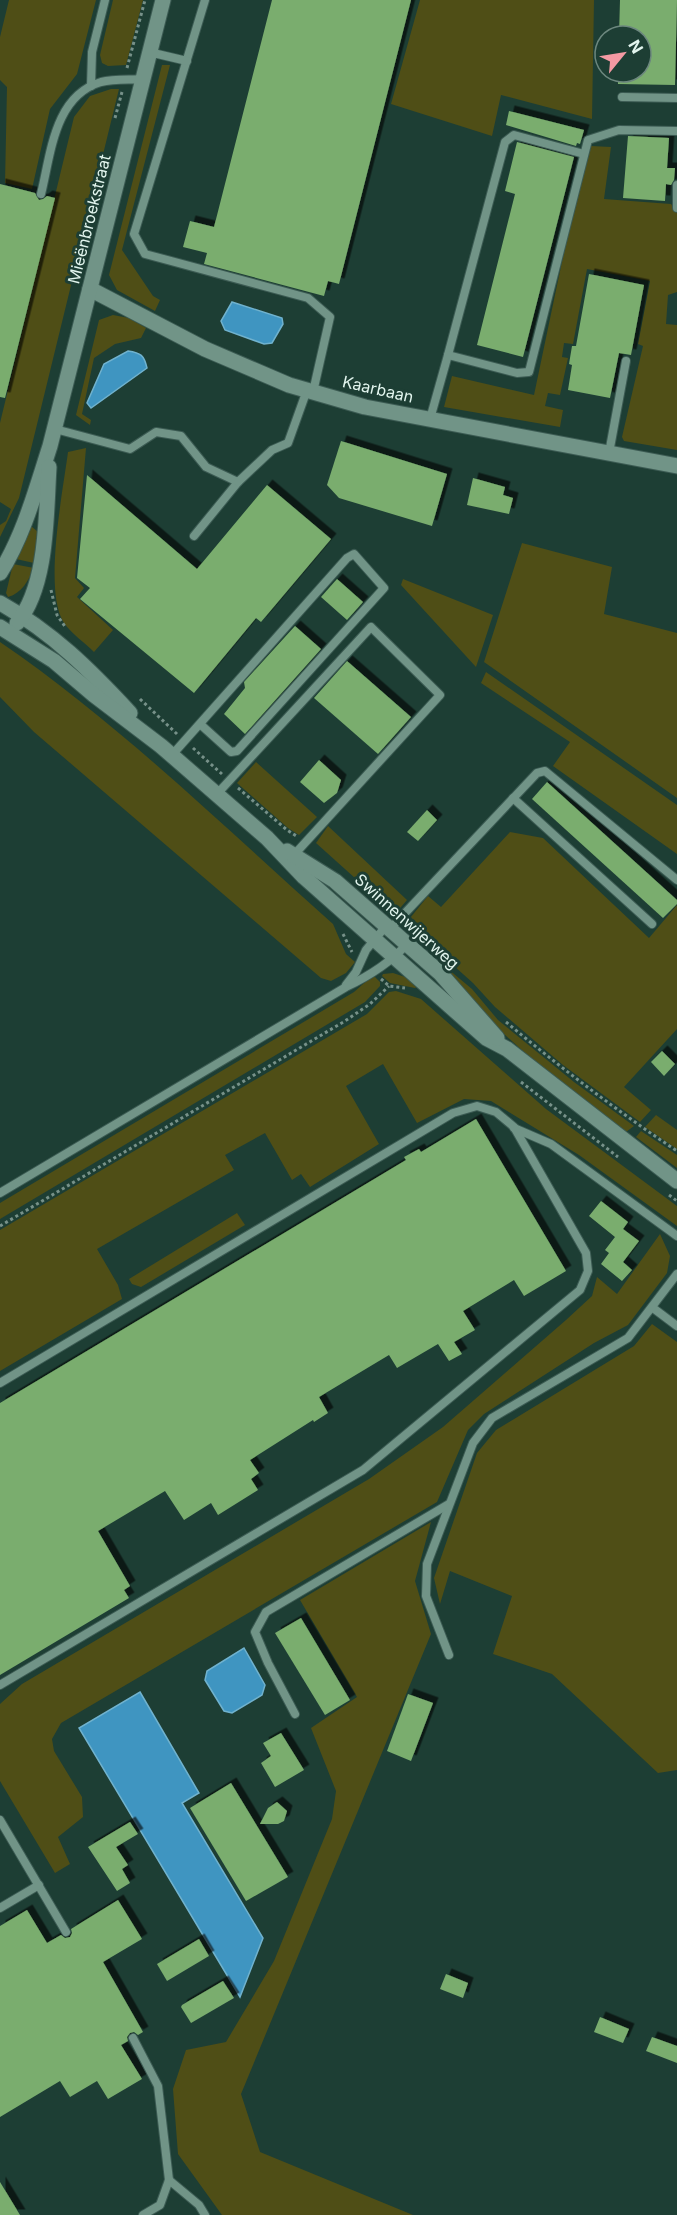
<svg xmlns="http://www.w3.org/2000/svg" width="677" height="2215" font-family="Inter,sans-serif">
<defs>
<filter id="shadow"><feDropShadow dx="5.5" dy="-5.5" stdDeviation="0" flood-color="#0009"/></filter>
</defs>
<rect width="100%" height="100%" fill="#1d3e34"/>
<g fill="#4f4e16">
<polygon points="9,0 96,0 77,74 50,109 32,189 5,183 7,87 0,80 0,37"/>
<polygon points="113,0 143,0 126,65 108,66 102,63 100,55"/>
<polygon points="420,0 594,0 592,119 501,95 492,136 391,104"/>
<polygon points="162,65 170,65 122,250 153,296 160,300 155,311 117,290 109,275"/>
<polygon points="111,89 119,89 19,498 0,537 0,525 6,521 11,509 0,502 0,423 74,117 90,96"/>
<polygon points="591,146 611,147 604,199 671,204 677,213 677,292 668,295 666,324 677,325 677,450 624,441 622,437 643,346 638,344 650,281 587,269 573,344 564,343 562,357 568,358 560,395 548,393 545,406 563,410 560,427 444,407 452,376 534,395 568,233"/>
<polygon points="113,315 129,318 146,328 141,338 115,344 94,358 82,414 91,420 90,425 76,415 99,320"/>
<path d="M86,448L75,578L84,588L77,597L113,630L94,652C85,643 71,633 64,623C43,591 63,491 68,452Z"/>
<polygon points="31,526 38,532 34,563 16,559 27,528"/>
<polygon points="522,543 612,567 604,614 677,633 677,798 484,662"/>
<path d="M13,564L34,568C28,581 22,593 8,597L6,593Z"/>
<polygon points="403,579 493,615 476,667 401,585"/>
<path d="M0,642C120,724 225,828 333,924L346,954L355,962L346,973L331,981L321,978L34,732L0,697Z"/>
<polygon points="486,672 677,805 677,854 553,766 570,742 481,683"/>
<polygon points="256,762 317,817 299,835 288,828 237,783"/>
<polygon points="328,826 407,900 395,914 316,843"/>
<polygon points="510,832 543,838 649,938 677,905 677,1029 624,1087 651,1110 640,1122 563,1065 495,1007 473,983 406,923 428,896 441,907"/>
<polygon points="448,969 472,989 498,1020 574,1082 634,1126 626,1132 534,1061 504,1034 445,971"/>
<polygon points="393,973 408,978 418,986 415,988 390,983 382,976 383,974"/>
<polygon points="371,977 375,977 380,982 380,986 365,1002 0,1219 0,1203 354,992"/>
<polygon points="396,991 421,999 546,1109 677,1206 677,1226 579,1155 491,1101 464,1099 417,1123 383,1064 346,1086 379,1144 310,1187 301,1174 292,1180 265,1133 225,1155 234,1170 97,1249 118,1285 122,1299 0,1371 0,1230 367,1014 389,992"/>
<polygon points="656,1115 677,1130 677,1149 645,1127"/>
<polygon points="641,1131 677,1155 677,1168 636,1137"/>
<polygon points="237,1213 245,1225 141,1287 132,1284 129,1279"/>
<polygon points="660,1234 670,1256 667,1273 628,1325 594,1343 484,1414 468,1430 437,1502 61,1723 52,1739 54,1751 82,1797 83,1817 58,1837 70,1864 55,1873 0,1781 0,1704 22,1684 369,1479 443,1427 566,1320 592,1296 597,1277 617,1294"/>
<polygon points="652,1324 677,1342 677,1770 658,1773 552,1674 493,1654 512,1596 450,1571 440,1604 434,1578 477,1453 496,1430 634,1346"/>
<polygon points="431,1522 415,1581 431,1634 241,2094 260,2152 413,2215 222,2215 178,2154 173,2089 186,2050 226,2042 274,1961 332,1819 336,1791 311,1728 357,1697 300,1600"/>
</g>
<g fill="#3f95c1" stroke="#70b2ce" stroke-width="1.5">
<polygon points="232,302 282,318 283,324 272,343 264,344 225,330 221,321"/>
<path d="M128,351C141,353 144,355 147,368L91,408L87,403L104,364Z"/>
<polygon points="244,1648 265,1685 262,1695 232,1713 224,1711 205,1680 207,1671"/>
<polygon points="140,1692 199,1793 182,1803 263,1938 240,1997 79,1728"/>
</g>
<g fill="#7aad6e" filter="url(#shadow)">
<polygon points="272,0 411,0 339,284 328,281 324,296 204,264 207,253 183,247 190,221 214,227"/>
<polygon points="620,0 677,0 675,85 618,84 618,72 641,72 641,36 619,36"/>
<polygon points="509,111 584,130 580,144 577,143 576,146 506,125"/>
<polygon points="628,136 669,138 667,168 675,168 674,180 671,185 666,184 665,201 623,198"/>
<polygon points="517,142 574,157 523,357 477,345 515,194 505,191"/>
<polygon points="0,184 35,193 39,200 43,199 47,196 55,198 5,398 0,397"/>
<polygon points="589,274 644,285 631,355 619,353 610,398 568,390 572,365 569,364 572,346 576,346"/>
<polygon points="341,441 447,474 432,526 339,498 327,485"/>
<polygon points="87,475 197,569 267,485 331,539 261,622 256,618 194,693 80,599 90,588 77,578"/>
<polygon points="473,478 505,487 503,495 513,498 509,514 467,505"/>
<polygon points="337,579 363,602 347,620 321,597"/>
<polygon points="295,626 321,649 245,734 224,714 245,688 244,682"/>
<polygon points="347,661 411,717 378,754 314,698"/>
<polygon points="319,760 341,780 337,793 324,803 300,782"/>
<polygon points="547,782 677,900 677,904 663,918 532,799"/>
<polygon points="427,810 437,820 418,841 407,832"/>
<polygon points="662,1051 675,1064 664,1076 651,1062"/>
<polygon points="476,1119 566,1271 524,1296 514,1280 463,1311 475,1330 454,1342 462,1354 449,1361 438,1344 397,1368 389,1355 319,1397 328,1413 314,1422 313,1420 250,1460 259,1473 251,1479 258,1490 218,1515 211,1503 184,1520 165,1491 98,1531 130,1586 124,1590 129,1598 0,1675 0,1403 406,1160 404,1157 419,1149 421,1152"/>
<polygon points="601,1201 628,1222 623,1229 639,1241 623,1262 632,1270 622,1281 601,1264 609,1253 605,1250 615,1237 589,1216"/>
<polygon points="301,1618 350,1700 325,1715 275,1633"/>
<polygon points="408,1694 433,1703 411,1761 387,1751"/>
<polygon points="281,1733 304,1770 275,1787 261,1763 271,1756 263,1743"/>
<polygon points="231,1783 288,1877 246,1901 190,1808"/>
<polygon points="277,1802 287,1811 284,1821 278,1824 260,1824 268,1808"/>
<polygon points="130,1822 138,1834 116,1847 128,1865 122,1869 130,1883 117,1891 88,1847"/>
<polygon points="118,1900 142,1939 103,1962 143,2032 138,2035 134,2032 130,2033 127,2037 128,2041 121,2045 142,2079 108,2099 97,2081 70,2097 60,2081 0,2117 0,1926 27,1910 47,1943 61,1935 65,1938 70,1937 72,1933 71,1929"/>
<polygon points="199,1939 209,1956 167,1981 157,1964"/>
<polygon points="446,1974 468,1983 463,1998 440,1989"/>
<polygon points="223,1981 234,1998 191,2023 181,2007 182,2005"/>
<polygon points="600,2017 629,2029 623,2043 594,2032"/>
<polygon points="652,2037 677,2046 677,2063 646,2051"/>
<polygon points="0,2182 20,2215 0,2215"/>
</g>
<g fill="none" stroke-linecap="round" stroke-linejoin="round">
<g stroke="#3c5b53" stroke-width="10">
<g id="service">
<polyline points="205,0 134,234 145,254 308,298 330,317 313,392"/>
<polyline points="149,52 187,61"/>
<polyline points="91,86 92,52 105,0"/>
<polyline points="622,97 677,98"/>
<polyline points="677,185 677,208"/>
<path d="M41,194C51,154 54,96 101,82C114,79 129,80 143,79"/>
<polyline points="448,355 505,142 514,135 584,154"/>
<polyline points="430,419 448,355 517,373 529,372 588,140 619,130 677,131"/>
<polyline points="55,429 130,449 156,432 181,436 206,467 238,482 194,536"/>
<polyline points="609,453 626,361"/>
<polyline points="238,482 272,450 288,443 307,390"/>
<polyline points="172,755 196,728 347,558 354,554 384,588 237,751 231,752 200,724"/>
<polyline points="217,794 371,627 440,695 293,856"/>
<polyline points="513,798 652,924"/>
<polyline points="390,929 537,773 545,771 677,880"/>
<polyline points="346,985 356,972 366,950 386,926"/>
<polyline points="514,1128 551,1144 677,1236"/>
<path d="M0,1193L346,987C369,976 390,963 407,944"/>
<polyline points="653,1308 677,1326"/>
<polyline points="0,1383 453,1113 477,1106 496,1112 514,1127 586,1253 588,1271 580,1290 363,1470 0,1685"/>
<polyline points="449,1655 426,1596 427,1564 473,1443 492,1418 628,1338 677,1274"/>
<polyline points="295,1714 268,1663 255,1632 266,1612 449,1504"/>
<polyline points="0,1820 66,1932"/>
<polyline points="0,1908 39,1885"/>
<polyline points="133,2038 158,2086 169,2180 160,2205 143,2215"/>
<polyline points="169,2180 199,2205 205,2215"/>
</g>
</g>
<g stroke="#3c5b53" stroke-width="17">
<g id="minor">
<polyline points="90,289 205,349 289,385 365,407 677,466"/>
<path d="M0,573C24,535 36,489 50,446L163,0"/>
<path d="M0,603C52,632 90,670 130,713"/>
<path d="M17,623C48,586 46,513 49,467"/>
<polyline points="0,627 54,661 94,695 161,746 267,838 304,877 486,1038 507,1049 677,1181"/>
<polyline points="287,851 335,881 440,973 497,1038"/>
</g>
</g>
<g stroke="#779189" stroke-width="3" stroke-dasharray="3 3" stroke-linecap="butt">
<polyline points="127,68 145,0"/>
<polyline points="115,118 122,92"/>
<polyline points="51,590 57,615 66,628"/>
<polyline points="140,699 177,734"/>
<polyline points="193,748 222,774"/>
<polyline points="238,788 287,830 298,837"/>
<polyline points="343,934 352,952"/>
<polyline points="381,979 389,986 405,988"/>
<path d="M506,1022C561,1068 617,1111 677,1151"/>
<polyline points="521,1082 618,1157"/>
<polyline points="669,1195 677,1201"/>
<polyline points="0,1226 345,1021 370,1004 389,986"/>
</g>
<use href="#service" stroke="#719487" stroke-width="8"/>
<use href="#minor" stroke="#719487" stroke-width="15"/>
</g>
<g text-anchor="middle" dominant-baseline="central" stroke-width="6" stroke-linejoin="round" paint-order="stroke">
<g font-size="16" fill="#e2f5ee" stroke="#1d3e34">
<text transform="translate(89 219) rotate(-76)">Mieënbroekstraat</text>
<text transform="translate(378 389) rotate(13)">Kaarbaan</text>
<text transform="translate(407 921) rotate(42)">Swinnenwijerweg</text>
</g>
</g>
<g transform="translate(623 54) rotate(60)"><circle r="28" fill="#1d3e34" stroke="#6c877e" stroke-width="1.5"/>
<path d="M0-4.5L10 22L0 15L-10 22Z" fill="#f49aa3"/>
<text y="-9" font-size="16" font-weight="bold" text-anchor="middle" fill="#e2f5ee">N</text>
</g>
</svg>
